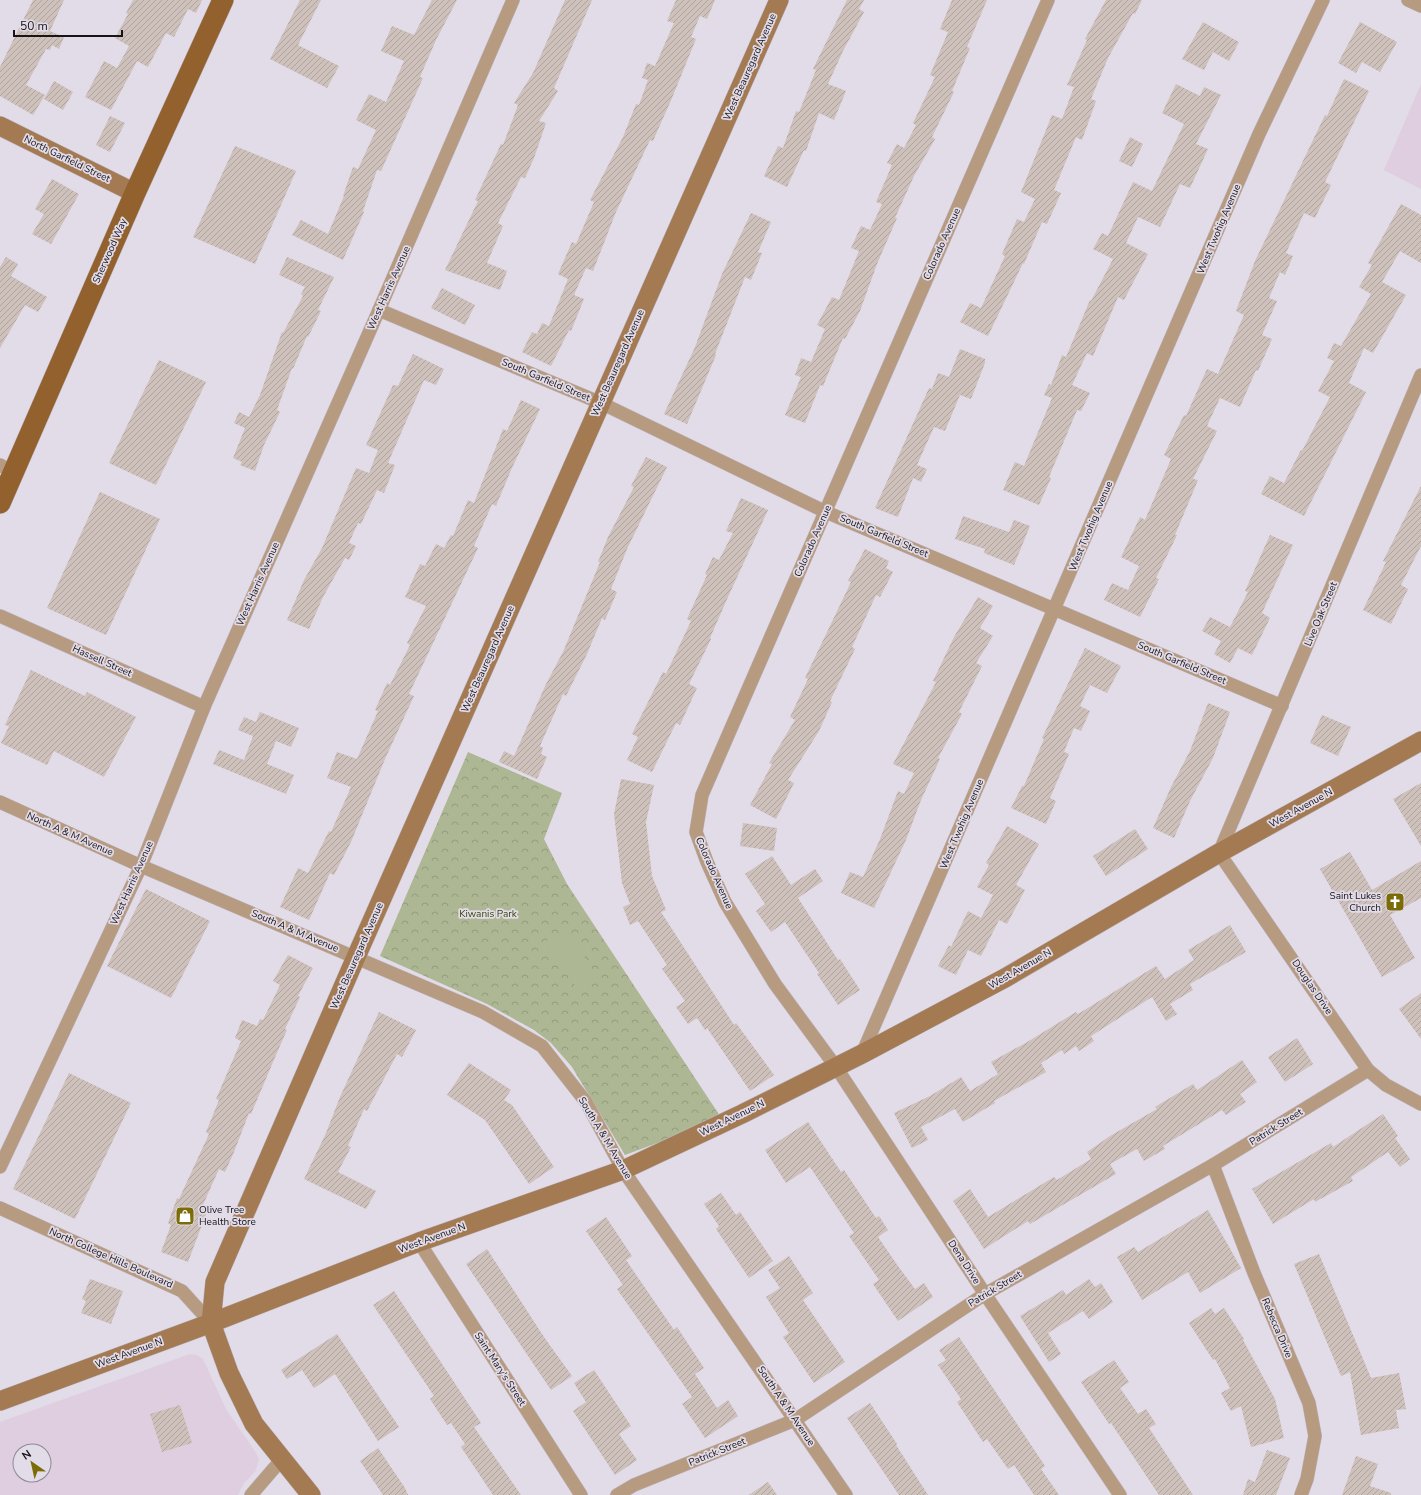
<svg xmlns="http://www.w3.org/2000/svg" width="1421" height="1495" font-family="'Nunito Sans',sans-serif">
<defs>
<pattern id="park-crowns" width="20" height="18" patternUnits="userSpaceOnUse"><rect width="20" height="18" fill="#adb793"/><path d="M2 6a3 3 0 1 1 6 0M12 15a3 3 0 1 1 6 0" fill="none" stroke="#949c7e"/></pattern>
<pattern id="building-hatch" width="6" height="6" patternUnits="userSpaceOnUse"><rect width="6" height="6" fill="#cec0ba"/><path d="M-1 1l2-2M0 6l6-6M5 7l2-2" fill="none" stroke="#b0a49f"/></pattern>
</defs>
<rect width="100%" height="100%" fill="#e2dbe8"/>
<path fill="#dfcee0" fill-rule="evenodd" d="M190,1354L197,1355L203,1359L226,1409L256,1453L259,1460L255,1472L244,1483L238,1495H0V1422ZM20,1451H44V1475H20Z"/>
<polygon fill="#decee0" points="1421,84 1421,189 1384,170"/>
<polygon fill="url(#park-crowns)" points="468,752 562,793 544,839 567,884 722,1119 625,1155 572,1067 551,1043 534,1030 487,1004 380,956"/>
<polygon fill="#adb793" points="566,928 599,980 579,992 546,941"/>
<g fill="url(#building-hatch)">
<polygon points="33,0 64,0 50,31 64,37 59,49 52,45 50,50 46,49 26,85 45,95 33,115 0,96 0,67"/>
<polygon points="133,0 202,0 196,13 188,9 174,37 166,33 148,67 137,61 111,110 85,97 104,61 117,68 129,46 115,38 128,14 126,13"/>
<polygon points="300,0 321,0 298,45 339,66 327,88 270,59"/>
<polygon points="432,0 457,0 436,40 420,77 423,78 381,171 377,170 363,211 364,212 343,260 292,235 301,220 328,234 344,196 343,196 353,167 358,169 376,130 356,120 369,94 386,102 404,61 381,51 392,26 414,35"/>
<polygon points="565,0 592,0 554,88 558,91 539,121 546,123 534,158 525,178 521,177 498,223 503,226 487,263 507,271 500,290 445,270 478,201 475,200 501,144 503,145 518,105 514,103 533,73"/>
<polygon points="676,0 715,0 707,19 700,16 691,37 696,39 672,98 653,141 650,140 616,212 593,271 586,268 574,295 584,299 571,331 569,330 551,366 522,352 532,332 537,334 542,323 549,326 568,279 558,274 572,242 576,244 594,202 590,200 623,137 636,104 639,105 648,80 642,78 647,63 655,66 674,23 667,21"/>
<polygon points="847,0 864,0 859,9 864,12 843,51 828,84 846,91 834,120 819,113 806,151 804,150 787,187 764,176 778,146 783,148 796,111 799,112 816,70 813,69"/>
<polygon points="952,0 987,0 967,47 970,48 952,91 954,92 932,137 935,139 914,176 895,218 897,218 877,264 860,311 845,339 843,338 823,386 820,385 805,423 785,415 801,377 795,375 801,358 811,362 825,329 817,325 832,297 839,300 859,251 851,248 861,226 870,230 882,204 876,202 892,165 887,163 897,144 904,148 916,125 913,123 935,77 930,75 948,32 940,29"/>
<polygon points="1106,0 1142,0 1135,14 1133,13 1108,58 1091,99 1096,101 1082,140 1076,137 1054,190 1061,193 1047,224 1042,222 1024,264 1023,263 988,336 960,322 970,303 981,308 1005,256 1002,254 1017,219 1024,222 1035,199 1021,192 1052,115 1062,119 1074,87 1067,85 1087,40 1085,39"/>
<polygon points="1203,22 1239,42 1229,61 1213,52 1204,70 1182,59"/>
<polygon points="1360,22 1397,42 1380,72 1362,62 1356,73 1338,63"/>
<polygon points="1344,79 1369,91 1325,182 1331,185 1315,218 1304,213 1286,253 1293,256 1285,275 1280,272 1269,298 1277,301 1262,335 1272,339 1258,371 1256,370 1240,407 1220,398 1207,426 1217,431 1193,479 1198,480 1175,535 1177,535 1156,578 1159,579 1140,617 1104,600 1112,583 1128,590 1139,566 1121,557 1140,517 1145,520 1171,459 1164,455 1184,415 1186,416 1207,369 1218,374 1244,315 1236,311 1255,261 1325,115 1327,116"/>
<polygon points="54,81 73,92 63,110 44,99"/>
<polygon points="1176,84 1200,96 1204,87 1221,95 1196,144 1208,149 1190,188 1180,184 1160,227 1138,217 1126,243 1148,254 1124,300 1118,297 1093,356 1087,353 1072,385 1090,393 1081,411 1077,410 1049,477 1051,478 1039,505 1003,490 1015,462 1024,466 1052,398 1044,395 1049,384 1051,385 1062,355 1066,357 1090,300 1091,301 1113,259 1093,249 1102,233 1108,236 1133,182 1152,191 1184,124 1162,113"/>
<polygon points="110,116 125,123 110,152 96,145"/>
<polygon points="1130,137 1143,144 1132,167 1119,161"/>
<polygon points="235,146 296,171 255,264 193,237"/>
<polygon points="52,179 79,194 51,244 32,234 44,214 35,209"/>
<polygon points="1401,204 1421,215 1421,263 1400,251 1382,282 1406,295 1373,353 1364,348 1349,383 1366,392 1304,516 1261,494 1270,476 1284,483 1301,450 1302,451 1330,397 1318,391 1334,361 1327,358 1334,343 1341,346 1371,294 1359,287 1372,265 1368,263"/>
<polygon points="751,213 771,222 758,252 762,253 751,280 745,277 715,354 716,355 687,424 664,414 695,347 722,274"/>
<polygon points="6,257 18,264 11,276 47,297 38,312 25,305 0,348 0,267"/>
<polygon points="287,257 334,277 318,310 321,311 308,337 307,336 293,369 292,368 277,410 280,412 264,445 255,471 240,465 242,462 233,458 245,428 234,423 239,412 249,417 260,395 282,332 283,333 303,296 301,294 305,287 279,275"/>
<polygon points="442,288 475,305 465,325 431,308"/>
<polygon points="960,349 985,359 985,363 971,399 960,395 945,431 934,427 917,465 927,469 921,482 913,478 898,517 875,508 929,388 932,389 938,373 949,377"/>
<polygon points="413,354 444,369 436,385 424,380 388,463 395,465 384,493 377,490 361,524 358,523 349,543 356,546 349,560 345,558 323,597 309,629 287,620 304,580 322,548 356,468 369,473 378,450 366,445 393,385 398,386"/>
<polygon points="159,360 206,382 156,485 109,463"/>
<polygon points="521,400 540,409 511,470 496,506 492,504 474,546 478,548 409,694 414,696 385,759 351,842 334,875 330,873 309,920 280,907 298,868 308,873 329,831 331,832 351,787 327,778 337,752 357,759 378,711 375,710 387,683 390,685 410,645 407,643 426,606 405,597 420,564 425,566 436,544 444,548 451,535 453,536 468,500 474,503 503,429 507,431"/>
<polygon points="646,457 667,467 627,549 611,589 617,592 605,620 602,618 587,654 566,696 563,694 540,746 543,748 541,754 547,757 537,779 499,762 504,751 514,756 546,684 563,652 600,562 598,562 608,537 634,487 631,486"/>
<polygon points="1421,486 1421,546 1401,585 1408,589 1391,624 1363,610 1386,562 1383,561"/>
<polygon points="100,492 160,519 106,635 47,608"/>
<polygon points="741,498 768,510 728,597 710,638 711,639 689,684 697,688 680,725 676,723 652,772 627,760 638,737 632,734 663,672 666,674 691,621 687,619 707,575 705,574 713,557 719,560 733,533 726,531"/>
<polygon points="963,516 1009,532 1014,520 1030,526 1014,565 984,553 985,549 955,539"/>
<polygon points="1270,535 1293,545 1262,613 1270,618 1252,655 1238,648 1230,663 1214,654 1221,641 1202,631 1210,617 1230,627 1248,592 1245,591"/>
<polygon points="865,549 889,561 886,568 893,572 880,597 876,595 852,647 855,649 830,701 832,702 819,731 788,780 794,783 776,819 750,805 772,764 769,763 795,720 790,717 808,679 805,678 851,582 848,581"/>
<polygon points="978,597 993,606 980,628 993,636 976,663 982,666 959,712 962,714 938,758 940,759 921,800 906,840 874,908 841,893 850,872 863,877 880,839 898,791 904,794 914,773 893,764 936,682 933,681 954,637"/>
<polygon points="1085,648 1121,666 1107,693 1090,685 1080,706 1090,711 1081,731 1074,728 1064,752 1069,754 1050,798 1056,801 1046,824 1011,808 1022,786 1024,786 1044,739 1042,738"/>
<polygon points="31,670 85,696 87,692 136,717 104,777 54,751 47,765 1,743 9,726 5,725"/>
<polygon points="1208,703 1230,712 1213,758 1190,801 1174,838 1153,828 1171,787 1190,751"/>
<polygon points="260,712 299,728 291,747 276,741 267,764 294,775 286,794 213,764 219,750 244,760 253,736 238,730 244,717 256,722"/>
<polygon points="1322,715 1351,727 1338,756 1310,743"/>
<polygon points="621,779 654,785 646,822 652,876 666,910 661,912 734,1025 736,1023 774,1075 750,1091 707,1028 705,1030 697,1018 688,1024 676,1007 685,1001 662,969 667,965 638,921 630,925 623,907 630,904 622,883 614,814"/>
<polygon points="1421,783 1421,846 1393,799"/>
<polygon points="743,823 777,828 774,851 740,846"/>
<polygon points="1007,826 1039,844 1016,885 1025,890 1007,924 999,920 981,956 968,950 956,975 938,966 949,945 951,947 968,911 981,918 993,895 977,887 989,865 986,863"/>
<polygon points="1135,829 1148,849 1106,876 1093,856"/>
<polygon points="1350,852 1372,890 1421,861 1421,898 1390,915 1415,958 1382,977 1320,869"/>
<polygon points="772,856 791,885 815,869 823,881 798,898 838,960 840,959 860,990 838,1005 817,974 819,973 785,922 771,932 756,911 765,904 745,874"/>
<polygon points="146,889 210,921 171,998 107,966"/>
<polygon points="1230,925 1246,952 1190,984 1193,990 1170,1004 1177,1014 1166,1021 1152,997 1091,1036 1094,1041 1079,1051 1076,1046 1064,1054 1062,1050 1041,1063 1046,1072 994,1101 995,1103 963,1122 955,1109 921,1127 928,1140 912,1148 894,1113 930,1096 961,1077 970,1091 998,1074 991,1062 1029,1041 1076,1012 1078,1014 1156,966 1165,979 1194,960 1188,950"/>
<polygon points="288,955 313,968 298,996 300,997 285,1029 287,1030 276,1055 251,1114 249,1113 234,1152 225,1172 219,1169 202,1207 208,1209 188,1262 161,1252 171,1225 168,1223 177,1198 179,1199 209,1134 206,1132 219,1100 216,1099 241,1041 235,1038 242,1020 257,1026 260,1019 263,1020 280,985 273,981"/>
<polygon points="1421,993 1421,1039 1399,1009"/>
<polygon points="379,1012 416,1030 402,1057 397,1054 367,1111 364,1109 348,1146 351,1147 338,1172 376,1191 366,1209 304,1179 326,1133 340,1097"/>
<polygon points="1297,1038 1313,1064 1285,1082 1268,1057"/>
<polygon points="1242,1060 1257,1082 1240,1094 1246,1102 1226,1115 1222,1110 1163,1146 1165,1149 1144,1161 1137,1149 1110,1164 1116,1174 1030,1224 1028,1221 984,1249 953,1201 970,1189 988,1217 1054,1177 1057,1180 1091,1159 1087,1152 1110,1136 1157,1109 1155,1107 1193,1084 1197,1090"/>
<polygon points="469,1063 511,1090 504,1100 512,1105 554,1167 529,1184 485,1120 447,1095"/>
<polygon points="69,1073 131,1103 75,1219 13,1189"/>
<polygon points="1383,1114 1398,1136 1395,1138 1410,1159 1400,1167 1388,1152 1351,1177 1353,1181 1315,1202 1314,1199 1273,1224 1252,1189 1331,1143 1333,1147"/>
<polygon points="808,1122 841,1172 844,1170 876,1218 879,1216 888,1230 878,1237 898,1266 915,1289 924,1283 933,1297 898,1321 873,1284 879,1280 849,1236 854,1233 810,1167 786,1183 765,1150"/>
<polygon points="721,1193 736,1215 740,1212 773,1261 749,1278 716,1229 719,1226 704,1204"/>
<polygon points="1208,1210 1241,1268 1200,1293 1188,1272 1142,1300 1117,1257 1134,1247 1138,1252"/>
<polygon points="606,1217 632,1256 626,1260 674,1330 677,1327 704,1368 695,1374 717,1408 728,1400 738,1416 705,1438 682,1404 692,1397 617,1289 623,1285 586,1231"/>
<polygon points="487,1249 544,1337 572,1376 551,1390 466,1264"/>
<polygon points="1319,1254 1371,1378 1399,1373 1406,1409 1396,1410 1399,1428 1361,1435 1350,1372 1341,1376 1294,1264"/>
<polygon points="789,1256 813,1293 803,1300 845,1362 814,1383 783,1337 789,1333 766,1297 780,1288 768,1270"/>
<polygon points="90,1279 123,1291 111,1324 81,1313 86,1301 82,1299"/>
<polygon points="1089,1279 1095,1287 1101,1283 1113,1302 1089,1319 1083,1311 1048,1333 1061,1354 1049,1362 1020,1316 1063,1290 1066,1295"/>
<polygon points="394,1291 481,1423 474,1427 521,1495 493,1495 461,1447 465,1444 451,1423 447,1425 430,1399 434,1396 373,1305"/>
<polygon points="1211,1308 1215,1314 1224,1308 1244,1339 1243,1340 1275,1399 1284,1438 1251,1447 1241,1406 1231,1411 1221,1393 1230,1388 1215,1359 1213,1360 1189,1323"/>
<polygon points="337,1334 399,1427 378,1441 335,1374 314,1388 302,1370 287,1379 281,1370"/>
<polygon points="959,1337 1045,1466 1041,1469 1059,1495 1034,1495 1014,1465 1008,1469 987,1439 983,1442 957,1402 961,1399 938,1365 946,1360 939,1350"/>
<polygon points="1114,1360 1129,1382 1120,1388 1138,1414 1146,1409 1156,1424 1149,1428 1193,1495 1159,1495 1111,1423 1109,1424 1081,1382"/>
<polygon points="594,1370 631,1426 619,1434 637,1460 615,1475 573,1411 586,1402 574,1383"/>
<polygon points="870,1403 897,1444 896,1445 928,1495 899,1495 847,1418"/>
<polygon points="180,1405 192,1443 162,1452 150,1414"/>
<polygon points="378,1448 405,1488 408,1495 383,1495 360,1461"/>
<polygon points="1267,1450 1290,1458 1276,1495 1243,1495 1248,1479 1255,1482"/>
<polygon points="1356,1456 1378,1464 1370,1486 1391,1493 1391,1495 1342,1495"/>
<polygon points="768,1482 777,1495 749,1495"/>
</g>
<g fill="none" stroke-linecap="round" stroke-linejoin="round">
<g stroke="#bdb7c3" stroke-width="14">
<g id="street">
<polyline points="1048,0 702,795 696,832 707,862 725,902 775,984 836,1067 985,1294 1120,1495"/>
<polyline points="1408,0 1421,6"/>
<polyline points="379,310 601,403 826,512 1282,706"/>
<polyline points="1421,375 1219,853 1368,1070 1386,1085 1421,1104"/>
<polyline points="0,465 13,472"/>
<polyline points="0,616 204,707"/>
<polyline points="0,802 141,866 483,1012 542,1046 586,1102 623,1170 846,1495"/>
<polyline points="862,1054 1259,134 1323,0"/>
<polyline points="1213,1165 1254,1273 1309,1403 1315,1436 1307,1479 1301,1495"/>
<polyline points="0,1167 141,866 204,707 379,310 513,0"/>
<polyline points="0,1208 182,1291 211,1323"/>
<polyline points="419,1242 581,1495"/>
<polyline points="251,1495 282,1459"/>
<polyline points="617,1495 634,1485 795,1420 985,1294 1213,1165 1368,1070"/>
</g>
</g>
<g stroke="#bdb7c3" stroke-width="20">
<g id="secondary">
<polyline points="0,126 135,193"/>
<polyline points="0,1401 211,1323 419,1242 623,1170 742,1114 862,1054 1005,978 1219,853 1421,741"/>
<polyline points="311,1495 254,1424 229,1373 211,1323 215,1282 356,957 779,0"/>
</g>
</g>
<g stroke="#bdb7c3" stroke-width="22">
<polyline id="primary" points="0,503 135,193 223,0"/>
</g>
<use href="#street" stroke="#b79b81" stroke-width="13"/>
<use href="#secondary" stroke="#a37a52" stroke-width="19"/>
<use href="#primary" stroke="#93612d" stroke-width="21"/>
</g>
<defs>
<g id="church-square" transform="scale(1)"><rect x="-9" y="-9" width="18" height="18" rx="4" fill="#7c6c07" stroke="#e2dbe8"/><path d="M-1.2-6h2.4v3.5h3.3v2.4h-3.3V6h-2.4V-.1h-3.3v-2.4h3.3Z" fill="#fff"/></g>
<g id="shop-square" transform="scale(1)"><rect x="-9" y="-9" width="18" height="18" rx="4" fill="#7c6c07" stroke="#e2dbe8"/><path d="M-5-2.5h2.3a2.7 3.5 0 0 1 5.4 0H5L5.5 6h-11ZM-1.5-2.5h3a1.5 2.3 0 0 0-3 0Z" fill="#fff"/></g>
</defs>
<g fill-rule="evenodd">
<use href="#church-square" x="1395" y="902"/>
<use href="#shop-square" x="185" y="1216"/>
</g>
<g text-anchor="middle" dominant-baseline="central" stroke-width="3.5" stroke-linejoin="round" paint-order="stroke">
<g font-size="10" fill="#171419" stroke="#e2dbe8">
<text transform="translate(750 67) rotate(-66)">West Beauregard Avenue</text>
<text transform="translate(67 159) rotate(26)">North Garfield Street</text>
<text transform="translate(1219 229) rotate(-67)">West Twohig Avenue</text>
<text transform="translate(942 244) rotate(-66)">Colorado Avenue</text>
<text transform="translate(110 251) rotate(-66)">Sherwood Way</text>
<text transform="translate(389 288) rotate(-66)">West Harris Avenue</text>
<text transform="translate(618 363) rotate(-66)">West Beauregard Avenue</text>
<text transform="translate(546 380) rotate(23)">South Garfield Street</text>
<text transform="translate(1091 526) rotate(-67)">West Twohig Avenue</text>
<text transform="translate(884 536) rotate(23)">South Garfield Street</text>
<text transform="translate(813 541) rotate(-66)">Colorado Avenue</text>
<text transform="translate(258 584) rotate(-66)">West Harris Avenue</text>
<text transform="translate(1321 614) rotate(-67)">Live Oak Street</text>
<text transform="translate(488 659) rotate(-66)">West Beauregard Avenue</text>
<text transform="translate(102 661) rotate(24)">Hassell Street</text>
<text transform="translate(1182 663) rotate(23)">South Garfield Street</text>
<text transform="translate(1301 808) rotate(-29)">West Avenue N</text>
<text transform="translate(962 824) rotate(-67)">West Twohig Avenue</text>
<text transform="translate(70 834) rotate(24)">North A &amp; M Avenue</text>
<text transform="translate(714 873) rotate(66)">Colorado Avenue</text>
<text transform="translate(132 883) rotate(-66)">West Harris Avenue</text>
<text transform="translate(295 931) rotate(23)">South A &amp; M Avenue</text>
<text transform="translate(357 956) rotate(-66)">West Beauregard Avenue</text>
<text transform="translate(1020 969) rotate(-30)">West Avenue N</text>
<text transform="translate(1312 987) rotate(56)">Douglas Drive</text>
<text transform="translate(732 1118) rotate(-26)">West Avenue N</text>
<text transform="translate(1276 1127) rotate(-32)">Patrick Street</text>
<text transform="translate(605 1138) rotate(59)">South A &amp; M Avenue</text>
<text transform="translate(432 1238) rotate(-20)">West Avenue N</text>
<text transform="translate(111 1258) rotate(24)">North College Hills Boulevard</text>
<text transform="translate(964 1262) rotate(57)">Dena Drive</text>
<text transform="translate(995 1289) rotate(-31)">Patrick Street</text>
<text transform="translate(1277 1328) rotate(67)">Rebecca Drive</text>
<text transform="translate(129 1353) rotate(-20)">West Avenue N</text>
<text transform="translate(500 1369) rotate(57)">Saint Mary's Street</text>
<text transform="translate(786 1406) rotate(56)">South A &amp; M Avenue</text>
<text transform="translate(717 1452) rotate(-22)">Patrick Street</text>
</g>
<g font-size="10" fill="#171419" stroke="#e2dbe8" text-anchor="end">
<text x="1381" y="896">Saint Lukes<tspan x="1381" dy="12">Church</tspan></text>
<text x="199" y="1210" text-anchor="start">Olive Tree<tspan x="199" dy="12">Health Store</tspan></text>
</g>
<g font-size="10" fill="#384409" stroke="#e2dbe8">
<text x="488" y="914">Kiwanis Park</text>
</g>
</g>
<g transform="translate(32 1463) rotate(326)"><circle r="19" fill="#e2dbe8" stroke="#918b95"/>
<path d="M0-3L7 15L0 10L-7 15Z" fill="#7c6c07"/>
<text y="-6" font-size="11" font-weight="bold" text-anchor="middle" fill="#171419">N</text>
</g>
<path d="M14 30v6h108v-6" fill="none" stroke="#171419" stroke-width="2"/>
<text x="20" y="30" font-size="12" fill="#171419" stroke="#e2dbe8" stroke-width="3" paint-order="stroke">50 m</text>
</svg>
